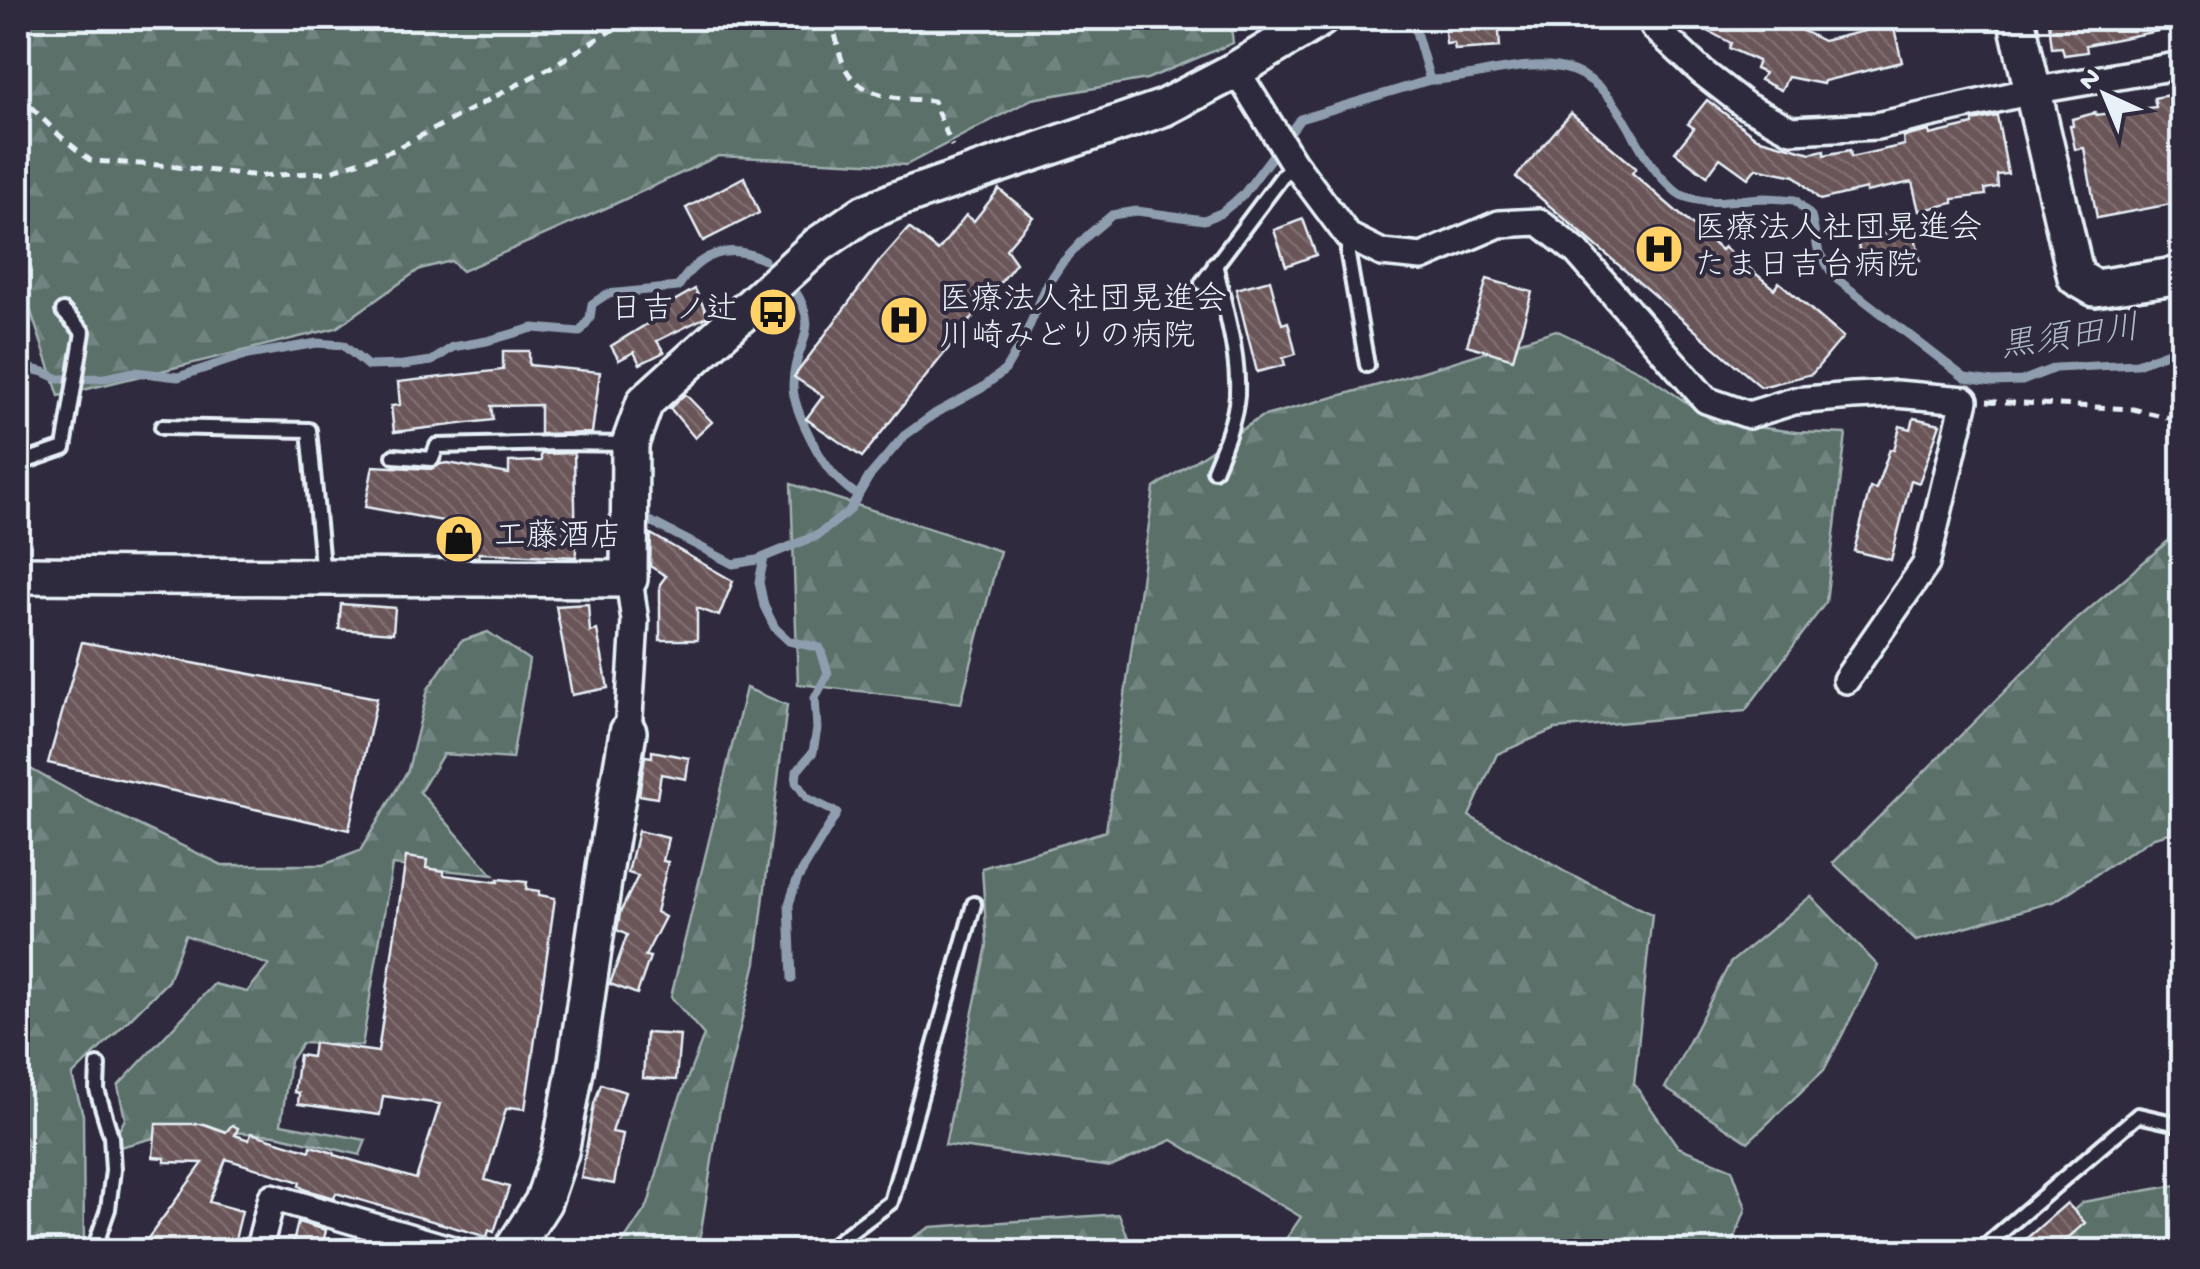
<svg xmlns="http://www.w3.org/2000/svg" width="2200" height="1269" font-family="'Gochi Hand','Klee One',sans-serif">
<defs>
<pattern id="forest-firs" width="22" height="20" patternUnits="userSpaceOnUse" patternTransform="scale(2.5)"><rect width="22" height="20" fill="#5a6f69"/><path d="M5 1l3.5 6h-7zM16 11l3.5 6h-7z" fill="#72847f"/></pattern>
<pattern id="building-back-hatch" width="6" height="6" patternUnits="userSpaceOnUse" patternTransform="scale(2.5)"><rect width="6" height="6" fill="#6a5558"/><path d="M-1 5l2 2M0 0l6 6M5-1l2 2" fill="none" stroke="#7f6e71"/></pattern>
</defs>
<rect width="100%" height="100%" fill="#2f2a3d"/>
<filter id="ink" filterUnits="userSpaceOnUse"><feTurbulence type="fractalNoise" baseFrequency=".01" numOctaves="2"/><feDisplacementMap in="SourceGraphic" scale="20" xChannelSelector="R" yChannelSelector="G"/><feConvolveMatrix kernelMatrix="1 2 1 2 8 2 1 2 1" color-interpolation-filters="sRGB"/></filter>
<g filter="url(#ink)">
<g fill="url(#forest-firs)" stroke="#a1b0b0" stroke-width="2.5">
<polygon points="18,18 256,18 279,23 293,18 1230,18 1233,43 1147,79 1032,99 906,165 718,156 606,208 462,271 451,261 420,269 336,328 59,396 18,273"/>
<polygon points="1556,330 1642,372 1715,422 1796,432 1846,434 1826,602 1745,711 1555,729 1497,754 1469,816 1567,873 1652,914 1634,1084 1678,1147 1732,1169 1746,1208 1730,1251 1278,1251 1301,1217 1172,1140 1111,1167 945,1145 987,945 982,868 1106,831 1154,488 1261,417 1382,384"/>
<polygon points="791,484 1000,551 961,703 798,684"/>
<polygon points="2182,534 2182,830 2154,837 2055,901 1916,941 1833,863 2073,623 2174,536"/>
<polygon points="488,632 529,660 512,759 443,754 420,792 493,875 392,865 362,1046 302,1043 290,1061 281,1124 366,1140 360,1155 276,1135 188,1129 108,1150 125,1119 118,1086 214,984 247,992 269,965 185,935 168,981 72,1076 83,1115 84,1251 18,1245 18,1203 27,1141 18,1126 18,776 27,767 90,802 222,865 323,865 360,851 408,770 428,689 461,641"/>
<polygon points="746,688 787,705 756,962 719,1115 698,1251 617,1251 648,1205 672,1119 704,1035 671,997"/>
<polygon points="1811,896 1878,966 1824,1070 1748,1142 1665,1088 1730,963"/>
<polygon points="2182,1184 2182,1251 2026,1252 2083,1202"/>
<polygon points="1119,1214 1133,1251 890,1251 931,1227"/>
</g>
<g fill="none" stroke-linecap="round" stroke-linejoin="round">
<g stroke="#8f9eaf" stroke-width="9">
<polyline points="1412,18 1430,80"/>
<path d="M794,289C823,333 794,342 793,384C792,407 816,451 829,469C837,480 847,488 858,496"/>
<path d="M18,366L44,372L59,379L105,378L135,372L178,377L242,356L317,343L343,345L368,366L403,365L432,361L453,347L487,341L533,328L580,332L590,318L592,304L607,294L678,287C698,254 728,242 764,260"/>
<path d="M648,520L733,564L757,560L818,535L849,511L869,477L904,436L936,413L982,388L1005,370L1025,336L1046,287L1062,263L1087,236L1112,215L1137,211L1204,220L1221,213L1243,195L1300,119L1430,80C1475,80 1531,55 1573,71C1623,90 1631,146 1664,180C1670,186 1675,192 1681,195C1709,207 1736,199 1764,198C1774,198 1785,199 1795,200L1811,216L1818,249L1834,277L1965,378L1993,382L2022,381L2055,368L2137,364L2182,347"/>
<polyline points="764,558 759,582 764,606 775,628 789,641 820,648 828,673 815,698 817,729 813,752 797,771 796,782 807,798 837,813 797,880 789,904 792,979"/>
</g>
</g>
<g fill="url(#building-back-hatch)" stroke="#e8f1f8" stroke-width="2.5">
<polygon points="1444,18 1498,18 1500,47 1455,50 1454,43 1446,44"/>
<polygon points="1683,18 1766,18 1786,28 1789,24 1823,41 1893,24 1902,62 1824,81 1823,84 1788,77 1781,90 1760,80 1764,73 1755,69 1758,61 1729,48 1731,43"/>
<polygon points="2085,18 2167,18 2168,29 2086,45 2087,52 2064,55 2062,47 2052,48 2049,22"/>
<polygon points="2179,93 2182,125 2178,126 2179,131 2173,132 2182,202 2097,218 2084,148 2075,149 2070,126 2073,126 2072,119 2095,113 2096,115 2156,107 2154,98"/>
<polygon points="1707,100 1757,138 1811,153 1824,150 1824,155 1850,150 1851,157 1904,145 1903,137 1929,131 1930,135 1973,125 1973,121 1997,116 2008,174 1997,175 1998,187 1985,189 1986,195 1953,199 1953,203 1919,211 1912,182 1866,192 1866,189 1820,200 1795,176 1756,168 1748,178 1720,158 1707,176 1675,152 1694,128 1688,124"/>
<polygon points="1571,113 1636,168 1632,173 1721,250 1724,247 1774,289 1779,282 1843,337 1812,374 1761,387 1516,177"/>
<polygon points="744,177 759,213 703,241 686,208"/>
<polygon points="999,189 1033,217 1006,249 1016,263 862,457 806,419 823,396 794,377 878,263 909,228 938,251 966,215 974,221"/>
<polygon points="1303,219 1316,255 1286,266 1274,230"/>
<polygon points="1913,227 1920,260 1886,267 1884,259 1862,264 1857,239"/>
<polygon points="1487,279 1532,292 1513,359 1467,345"/>
<polygon points="1270,280 1282,324 1288,322 1296,354 1283,358 1285,365 1257,372 1236,289"/>
<polygon points="695,289 708,316 657,341 664,352 640,364 634,352 619,360 611,346 665,313 662,308"/>
<polygon points="503,351 529,351 529,365 600,372 592,433 540,434 540,405 491,406 493,420 394,432 391,406 400,405 398,382 503,370"/>
<polygon points="685,394 712,422 695,438 670,408"/>
<polygon points="1914,418 1940,424 1919,483 1911,480 1891,560 1854,551 1870,488 1876,489 1890,449 1894,450 1900,426 1911,429"/>
<polygon points="574,453 576,557 479,553 479,557 443,557 443,521 365,507 373,466 431,469 441,464 448,463 509,474 509,462 541,461 541,454"/>
<polygon points="651,534 733,581 719,616 697,608 697,640 660,640 660,584 666,576 650,566"/>
<polygon points="341,604 395,608 393,633 339,629"/>
<polygon points="588,604 590,632 597,630 608,688 572,695 556,606"/>
<polygon points="82,642 377,698 349,830 48,763"/>
<polygon points="652,751 689,758 686,779 661,774 657,798 639,795 645,756 652,757"/>
<polygon points="638,831 668,838 663,861 668,862 656,912 665,917 645,956 650,957 637,994 610,984 627,935 617,930 620,913 638,876 628,873"/>
<polygon points="406,857 427,860 426,868 444,871 444,875 498,882 498,879 527,882 526,889 539,891 539,895 555,898 525,1109 510,1107 510,1109 506,1109 485,1180 509,1187 494,1232 489,1230 487,1237 336,1193 334,1198 306,1190 299,1186 300,1182 226,1159 209,1202 242,1211 232,1252 138,1252 203,1163 165,1162 165,1158 153,1157 156,1124 204,1124 226,1132 232,1125 238,1128 235,1135 249,1140 251,1133 310,1151 311,1146 334,1153 334,1155 416,1179 440,1104 383,1096 380,1115 298,1104 299,1093 294,1092 299,1055 312,1057 314,1043 378,1052"/>
<polygon points="646,1033 680,1035 676,1080 643,1078"/>
<polygon points="601,1084 625,1092 612,1132 623,1134 614,1184 581,1178 594,1104"/>
<polygon points="2067,1203 2085,1223 2052,1252 2011,1252"/>
<polygon points="298,1222 326,1230 321,1252 291,1252"/>
</g>
<g fill="none" stroke-linecap="round" stroke-linejoin="round">
<g stroke="#e8f1f8" stroke-width="20">
<g id="lane">
<polyline points="1348,236 1348,255 1367,365"/>
<polyline points="1202,283 1293,162"/>
<polyline points="162,427 309,430 323,576"/>
<polyline points="394,456 432,459 437,446 561,443 628,444"/>
<polyline points="18,464 64,448 83,332 63,311"/>
<path d="M1214,470C1224,446 1235,421 1237,395C1239,351 1224,306 1215,263"/>
<polyline points="93,1252 108,1209 113,1170 111,1136 97,1090 98,1065"/>
<polyline points="827,1252 837,1242 891,1202 974,904"/>
<polyline points="1978,1252 2138,1115 2182,1125"/>
</g>
</g>
<g stroke="#e8f1f8" stroke-width="32">
<g id="street">
<polyline points="1650,18 1655,28 1702,72 1746,106 1791,130 1877,126 2032,91 2182,65"/>
<polyline points="1236,70 1293,162 1348,236 1382,253 1422,257 1499,224 1539,222 1577,252 1706,400 1749,415 1794,401 1853,396 1896,394 1965,400 1926,564 1846,680"/>
<polyline points="628,732 635,621 629,579"/>
<polyline points="258,1252 272,1197 460,1252"/>
</g>
</g>
<g stroke="#e8f1f8" stroke-width="42">
<g id="secondary">
<polyline points="2016,18 2076,277 2095,288 2182,275"/>
<polyline points="18,575 629,579 630,444 645,402 818,245 863,214 898,199 1163,108 1236,70 1321,18"/>
<polyline points="511,1252 543,1202 560,1152 577,1060 606,861 628,732"/>
</g>
</g>
<g stroke="#e8f1f8" stroke-width="5" stroke-dasharray="10 8" stroke-linecap="butt">
<path d="M829,18C837,35 837,47 843,63C857,99 901,98 933,101L952,146"/>
<polyline points="18,94 60,136 91,161 159,165 260,176 328,172 394,150 551,67 632,18"/>
<polyline points="1987,401 2133,409 2182,421"/>
</g>
<use href="#lane" stroke="#2f2a3d" stroke-width="12"/>
<use href="#street" stroke="#2f2a3d" stroke-width="25"/>
<use href="#secondary" stroke="#2f2a3d" stroke-width="35"/>
</g>
</g>
<defs>
<g id="hospital-disc" transform="scale(2.5)"><circle r="9.5" fill="#ffd166" stroke="#2f2a3d"/><path d="M-5-5h3v3.5h4V-5h3V5h-3V1.5h-4V5h-3Z" fill="#111"/></g>
<g id="bus-disc" transform="scale(2.5)"><circle r="9.5" fill="#ffd166" stroke="#2f2a3d"/><path d="M-5-6H5V4H4V6H2V4H-2V6H-4V4H-5ZM-3.5-4V0h7V-4ZM-3.5 1.2v1.5H-2V1.2ZM2 1.2v1.5H3.5V1.2Z" fill="#111"/></g>
<g id="shop-disc" transform="scale(2.5)"><circle r="9.5" fill="#ffd166" stroke="#2f2a3d"/><path d="M-5-2.5h2.3a2.7 3.5 0 0 1 5.4 0H5L5.5 6h-11ZM-1.5-2.5h3a1.5 2.3 0 0 0-3 0Z" fill="#111"/></g>
</defs>
<g fill-rule="evenodd">
<use href="#hospital-disc" x="1659" y="249"/>
<use href="#bus-disc" x="773" y="312"/>
<use href="#hospital-disc" x="904" y="320"/>
<use href="#shop-disc" x="459" y="539"/>
</g>
<g text-anchor="middle" dominant-baseline="central" stroke-width="8" stroke-linejoin="round" paint-order="stroke">
<g font-size="32" fill="#e8f1f8" stroke="#2f2a3d" text-anchor="start">
<text x="1694" y="231">医療法人社団晃進会<tspan x="1694" dy="37">たま日吉台病院</tspan></text>
<text x="939" y="302">医療法人社団晃進会<tspan x="939" dy="37">川崎みどりの病院</tspan></text>
<text x="738" y="312" text-anchor="end">日吉ノ辻</text>
<text x="494" y="539">工藤酒店</text>
</g>
<g font-size="35" font-style="italic" fill="#acbac8" stroke="#2f2a3d">
<text transform="translate(2070 340) rotate(-8)">黒須田川</text>
</g>
</g>
<rect width="2200" height="1269" fill="none" stroke="#2f2a3d" stroke-width="60"/>
<rect x="30" y="30" width="2140" height="1209" fill="none" stroke="#e8f1f8" stroke-width="4" filter="url(#ink)"/>
<g transform="translate(2105 95) rotate(316)" stroke="#2f2a3d" stroke-width="8" paint-order="stroke">
<path d="M0-8L18 38L0 25L-18 38Z" fill="#e8f1f8"/>
<text y="-15" font-size="28" font-weight="bold" text-anchor="middle" fill="#e8f1f8">N</text>
</g>
</svg>
